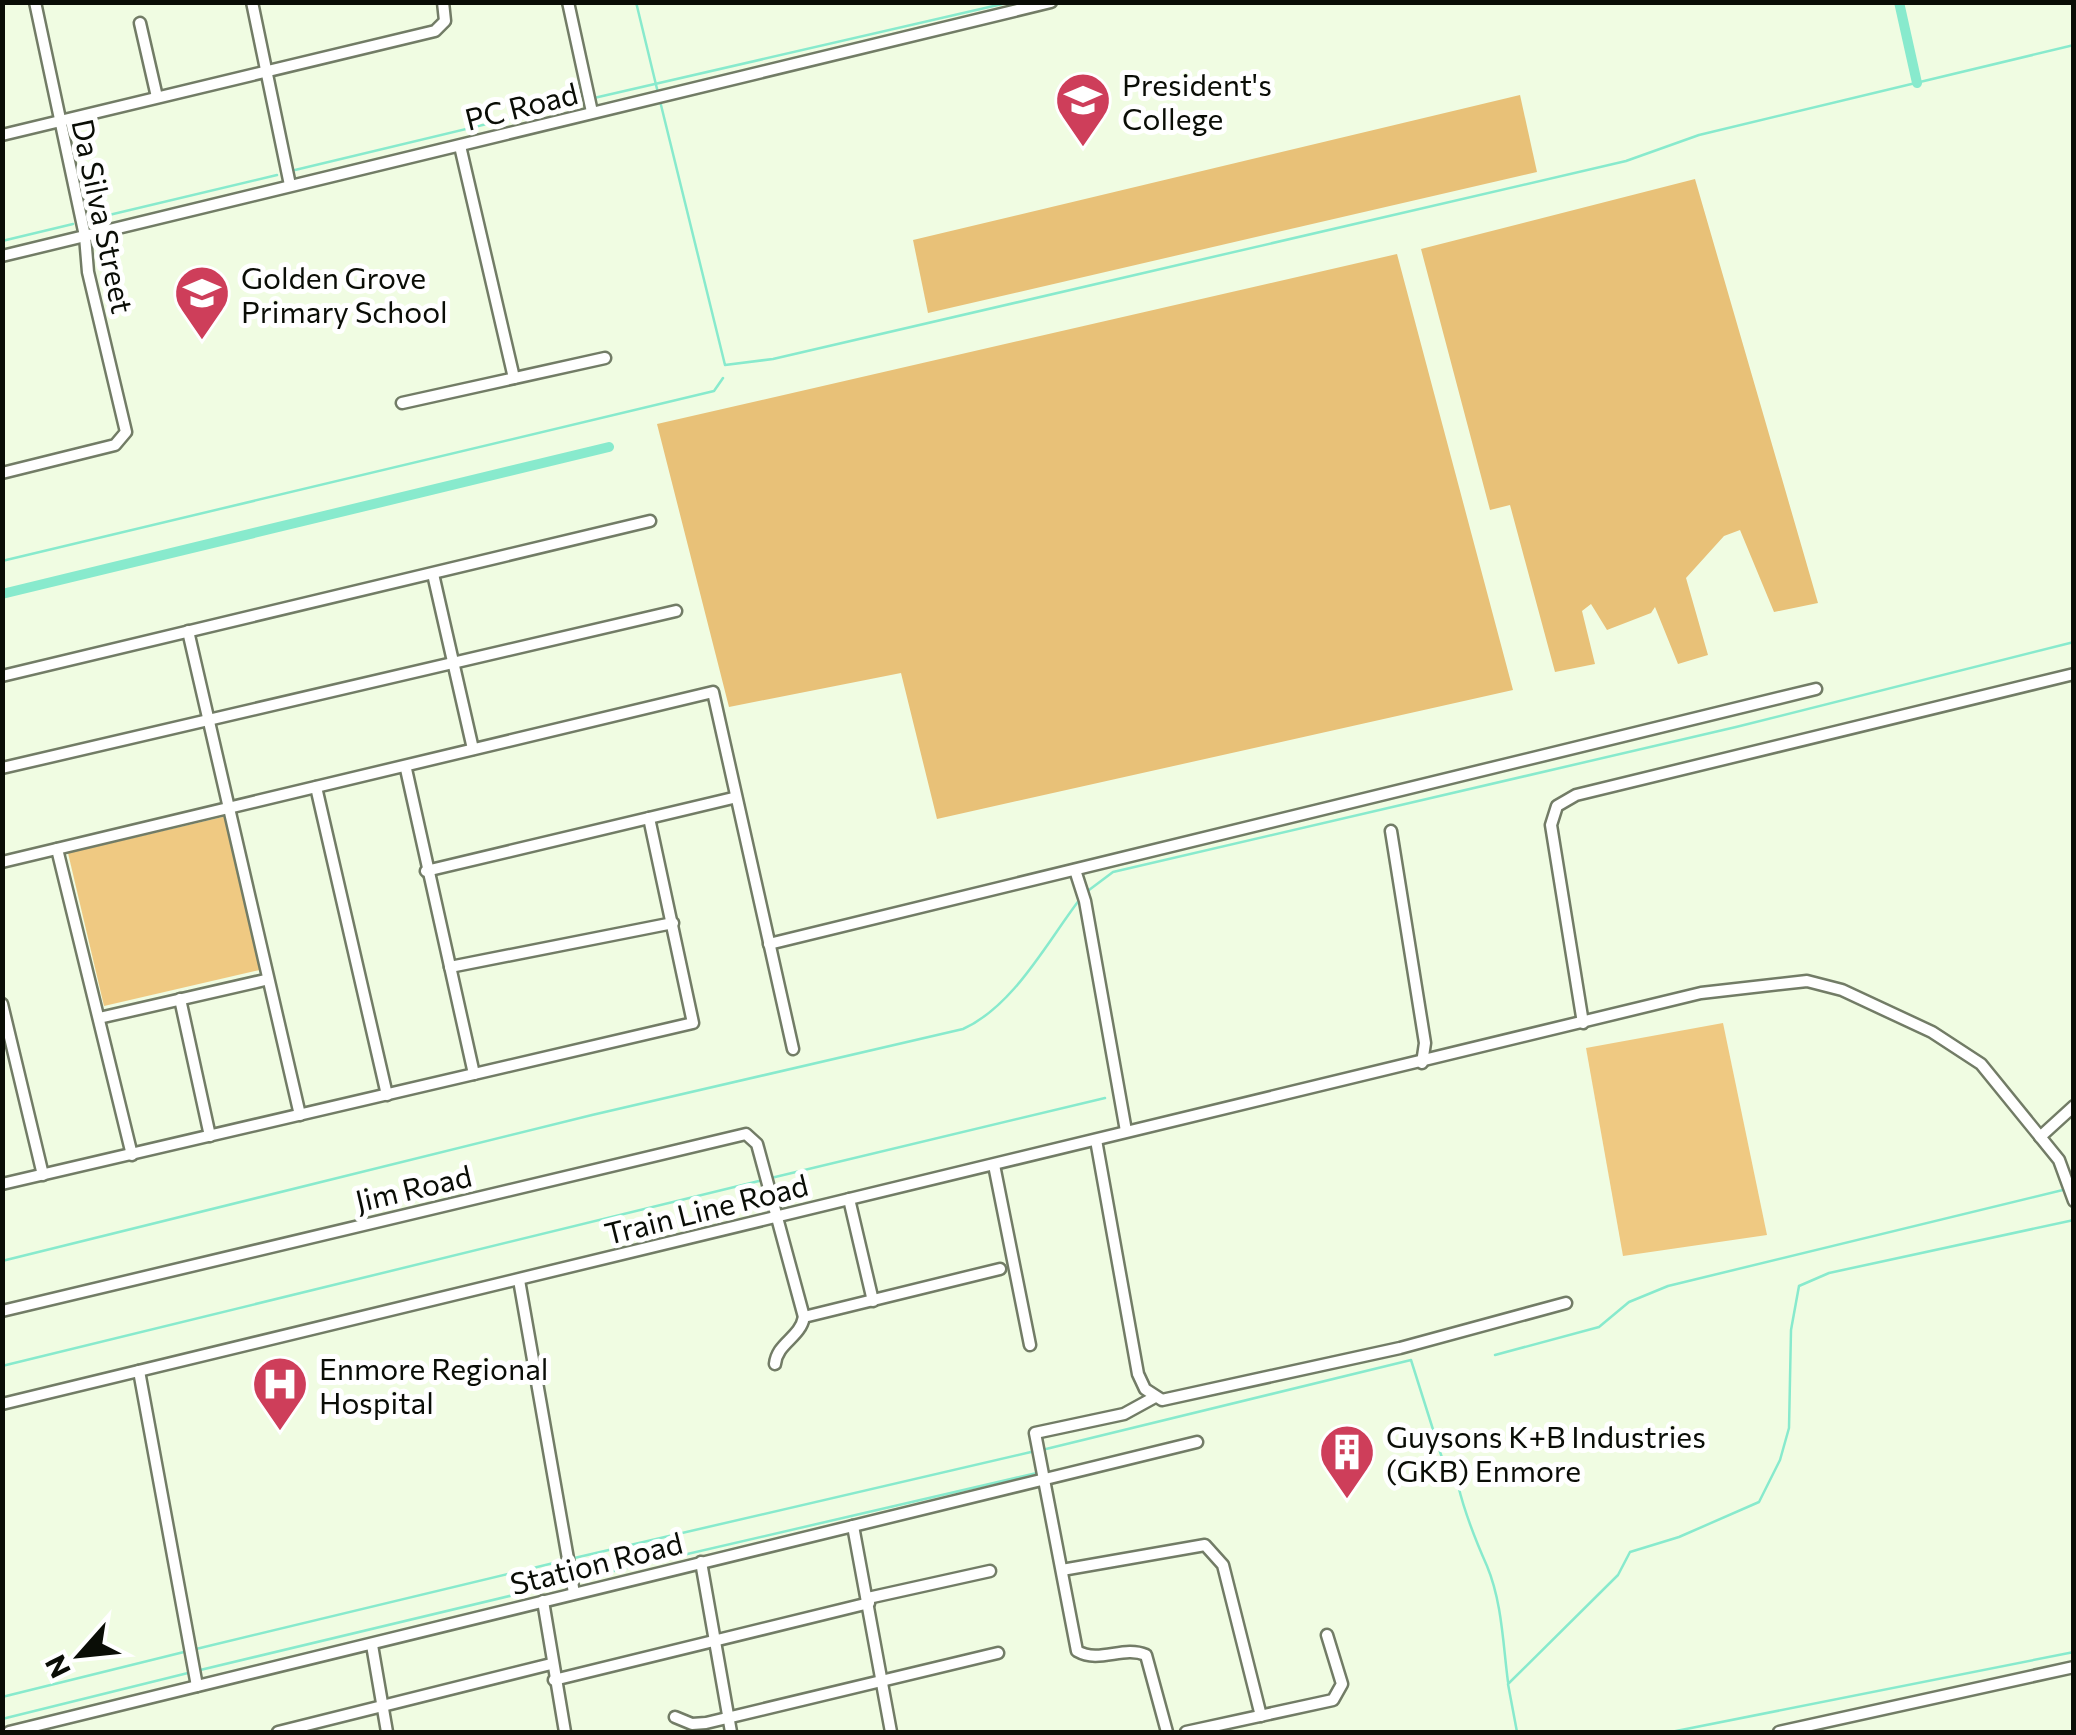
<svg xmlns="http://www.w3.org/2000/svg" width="2076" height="1735" font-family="Commissioner,sans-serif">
<rect width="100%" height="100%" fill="#f0fce2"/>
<g fill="#efc982">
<polygon points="227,816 264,969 104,1006 68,853"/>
<polygon points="1723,1023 1767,1235 1623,1256 1586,1048"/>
</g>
<g fill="#e8c178">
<polygon points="1520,95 1537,172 928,313 913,240"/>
<polygon points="1695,179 1818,603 1774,612 1740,530 1724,536 1686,578 1708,655 1678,664 1655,607 1651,613 1607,630 1591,604 1582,611 1595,664 1555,672 1510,505 1490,510 1421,249"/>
<polygon points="1397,254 1513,690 937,819 901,673 729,707 657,424"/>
</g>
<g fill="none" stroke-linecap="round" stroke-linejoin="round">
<g stroke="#88eacd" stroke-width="2.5">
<polyline points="636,2 658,93"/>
<polyline points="594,98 1011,2"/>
<polyline points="660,101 725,365 773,359 1626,161 1699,135 2074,45"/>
<polyline points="295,170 579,102"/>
<polyline points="88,220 277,175"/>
<polyline points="2,241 73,224"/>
<polyline points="2,561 714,391 723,378"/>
<polyline points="1085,893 1113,872 1736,727 2074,642"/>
<polyline points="771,1178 1105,1098"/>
<path d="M2,1261L592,1115L963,1029C1014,1006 1047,942 1080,899"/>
<polyline points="1495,1355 1599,1327 1629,1302 1668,1286 2067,1189"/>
<polyline points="2,1366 763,1180"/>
<path d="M1046,1449L1411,1360L1449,1480L1458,1485C1465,1514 1475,1539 1487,1566C1502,1602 1503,1644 1508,1682"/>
<polyline points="570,1559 1031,1452"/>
<polyline points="575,1580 1037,1473"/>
<polyline points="196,1649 562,1561"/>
<polyline points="196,1671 568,1582"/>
<polyline points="2,1697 188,1651"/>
<polyline points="2,1719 188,1673"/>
<polyline points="1517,1732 1508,1684 1618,1575 1630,1552 1679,1537 1759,1502 1780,1460 1789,1428 1791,1330 1799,1286 1829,1273 2074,1220"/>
<polyline points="1671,1732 2074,1652"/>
</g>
<g stroke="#88eacd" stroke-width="10">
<polyline points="1899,2 1917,83"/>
<polyline points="2,594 609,447"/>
</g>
<g stroke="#727c66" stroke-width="15">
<g id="minor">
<polyline points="252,2 290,185"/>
<polyline points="568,2 592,112"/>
<polyline points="140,23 157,97"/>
<polyline points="2,135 435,31 445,21 443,2"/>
<polyline points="460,146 514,378"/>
<polyline points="2,256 1051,2"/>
<polyline points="402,403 605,358"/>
<polyline points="2,473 115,445 126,432 88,272 85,236 35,2"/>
<polyline points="433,574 473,749"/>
<polyline points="188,631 300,1115"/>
<polyline points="2,676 650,521"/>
<polyline points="2,768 676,611"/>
<polyline points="406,769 474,1074"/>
<polyline points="316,787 387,1095"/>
<polyline points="1391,831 1425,1043 1422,1063"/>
<polyline points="57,849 132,1155"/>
<polyline points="2,862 713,692 793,1049"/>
<polyline points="1075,870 1085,901 1126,1131"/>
<polyline points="426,871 733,798"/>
<polyline points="769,944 1816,689"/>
<polyline points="450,967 673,923"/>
<polyline points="180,999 210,1136"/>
<polyline points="2,1004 43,1175"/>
<polyline points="99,1018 265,980"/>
<polyline points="1583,1023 1551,825 1557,806 1576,795 2074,674"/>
<polyline points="2040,1137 2074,1106"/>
<polyline points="1096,1140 1138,1374 1145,1389 1162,1400 1400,1348 1566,1303"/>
<polyline points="994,1165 1030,1345"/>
<polyline points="2,1184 693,1023 649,818"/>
<polyline points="849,1199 873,1301"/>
<polyline points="519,1280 574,1593"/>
<polyline points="2,1311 746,1134 757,1144 804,1317"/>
<path d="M775,1364C777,1343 800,1338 804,1317L1000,1269"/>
<polyline points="139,1371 197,1686"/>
<path d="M1155,1397L1124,1414L1035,1433L1077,1651C1100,1664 1123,1645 1146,1655L1167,1732"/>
<polyline points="2,1404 1701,993 1807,981 1842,990 1932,1032 1981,1064 2059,1160 2074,1201"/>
<polyline points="853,1526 891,1732"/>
<polyline points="701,1562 731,1732"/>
<polyline points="1062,1570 1205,1545 1223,1565 1261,1716"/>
<polyline points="868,1598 990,1571"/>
<polyline points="543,1601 565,1732"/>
<polyline points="372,1645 387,1732"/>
<polyline points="554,1680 869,1603"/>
<polyline points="675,1717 692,1724 706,1723 998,1653"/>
<polyline points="9,1732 1197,1442"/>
<polyline points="278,1732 551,1664"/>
<polyline points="1186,1732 1333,1700 1342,1684 1327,1635"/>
<polyline points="1779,1732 2074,1667"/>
</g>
</g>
<use href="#minor" stroke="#fff" stroke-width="10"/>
</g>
<defs>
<g id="school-pin" transform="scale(2.875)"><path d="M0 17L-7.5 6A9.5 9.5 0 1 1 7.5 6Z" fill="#ce3e5a" stroke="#fff"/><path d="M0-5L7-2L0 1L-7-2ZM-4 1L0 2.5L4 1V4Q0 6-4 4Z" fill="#fff"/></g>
<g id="hospital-pin" transform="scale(2.875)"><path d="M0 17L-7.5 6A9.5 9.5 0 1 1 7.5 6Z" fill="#ce3e5a" stroke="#fff"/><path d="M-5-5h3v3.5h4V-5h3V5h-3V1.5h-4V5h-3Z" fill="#fff"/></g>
<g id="building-pin" transform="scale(2.875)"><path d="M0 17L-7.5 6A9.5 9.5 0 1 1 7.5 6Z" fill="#ce3e5a" stroke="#fff"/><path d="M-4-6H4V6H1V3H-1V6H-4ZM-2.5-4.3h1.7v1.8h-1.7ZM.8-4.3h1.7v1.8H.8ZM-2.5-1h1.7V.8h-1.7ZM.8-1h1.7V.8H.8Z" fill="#fff"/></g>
</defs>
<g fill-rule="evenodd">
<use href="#school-pin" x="1083" y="100"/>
<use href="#school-pin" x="202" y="293"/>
<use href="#hospital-pin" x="280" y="1384"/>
<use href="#building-pin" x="1347" y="1452"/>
</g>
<g text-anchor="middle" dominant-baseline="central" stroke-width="10" stroke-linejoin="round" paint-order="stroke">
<g font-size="30" fill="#0a0d06" stroke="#fff" text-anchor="start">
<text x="1122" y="83">President's<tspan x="1122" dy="34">College</tspan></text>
<text x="241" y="276">Golden Grove<tspan x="241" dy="34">Primary School</tspan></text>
<text x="319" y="1367">Enmore Regional<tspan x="319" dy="34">Hospital</tspan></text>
<text x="1386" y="1435">Guysons K+B Industries<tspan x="1386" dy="34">(GKB) Enmore</tspan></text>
</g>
<g font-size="30" fill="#0a0d06" stroke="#fff">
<text transform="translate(521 105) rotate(-14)">PC Road</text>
<text transform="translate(104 216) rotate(78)">Da Silva Street</text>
<text transform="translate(413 1187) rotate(-13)">Jim Road</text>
<text transform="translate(706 1208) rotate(-14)">Train Line Road</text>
<text transform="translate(596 1562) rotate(-14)">Station Road</text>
</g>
</g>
<rect width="2076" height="1735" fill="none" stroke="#0a0d06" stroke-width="10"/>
<g transform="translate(80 1655) rotate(243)" stroke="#ffffff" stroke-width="8" paint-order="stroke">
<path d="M0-8L18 38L0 25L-18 38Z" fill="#0a0d06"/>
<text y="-15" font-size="28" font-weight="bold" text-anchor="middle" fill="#0a0d06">N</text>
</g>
</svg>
